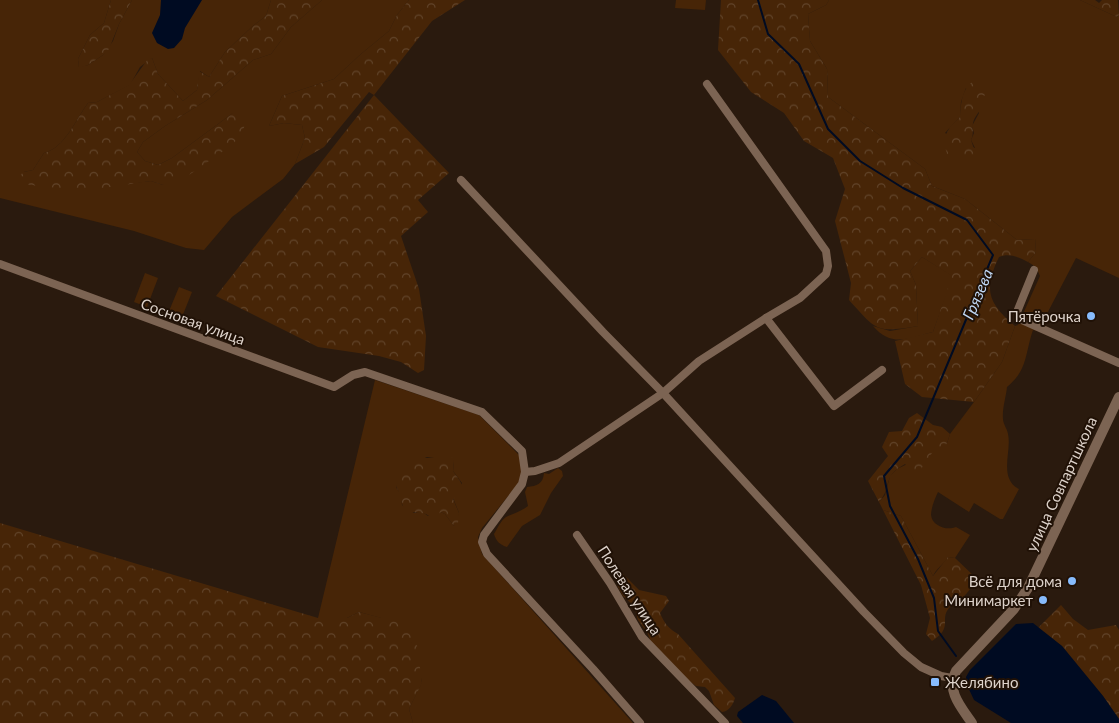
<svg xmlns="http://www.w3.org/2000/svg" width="1119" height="723" font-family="Lato,sans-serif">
<defs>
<pattern id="forest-crowns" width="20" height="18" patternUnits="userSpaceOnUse" patternTransform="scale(1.25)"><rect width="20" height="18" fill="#472507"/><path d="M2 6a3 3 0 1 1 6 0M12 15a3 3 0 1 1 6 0" fill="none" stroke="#61442a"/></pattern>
</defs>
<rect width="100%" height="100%" fill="#2a1a0e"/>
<g fill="#472507" fill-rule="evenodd">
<path d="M0,0H111L104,23L90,35L78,59L79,67L88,65L103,55L113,41L119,24L132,0H271L266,16L254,25L225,52L209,77L200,71L197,90L183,101L158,74L152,58L140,67L130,85L97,102L88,103C76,119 65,148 44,153L33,170L24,172L124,184L151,181L163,185L233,113L172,158L158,165L145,161L137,152L143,142L165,126L207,100L253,60L271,54L291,27L322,0H409L397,15L389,31L361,54L334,79L282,96L269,126L284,123L302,125L305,138L295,164L283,179L232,217L204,250L186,248L134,231L0,198Z"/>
<polygon points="676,0 706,0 705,10 675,8"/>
<path d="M829,0H1080L1117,17L1119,15V278L1076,258L1038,331L1033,330C1025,353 1028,370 1007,387C1006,397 1002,409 1003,419C1003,424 1007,428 1008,434C1012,451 998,478 1019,489L1003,519H1000L974,503L969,512L938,492C935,498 931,508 931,515C932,526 947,531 956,527L970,535L955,558L948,557C944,564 936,569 933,576L901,516L883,510L879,502L885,495L890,476L897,469L932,452L947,443L950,434L974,402L1002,362L1015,326L1018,325L1040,276L1036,267L1028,262L1036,252L1035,239L1017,240L965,199L932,186L925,169L828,97L827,69L810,41L808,14L826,5ZM966,88L979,113L972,126L974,133L971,140L975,148L945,133L960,117L961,102Z"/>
<path d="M922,257L953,276L933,332C908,338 892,348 873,326L890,331L918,326L916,285L910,271Z"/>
<polygon points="145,273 158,278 147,307 134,302"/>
<polygon points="179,287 192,292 180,322 167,316"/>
<path d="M375,380L479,415L520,456L523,471L518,484L482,528L478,537L482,554L633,723H413L409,709L422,682L411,642L381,618L359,612L347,618H318ZM427,457L454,461L453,471L462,483L453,498L459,513L454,526L445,514L441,512L428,516L424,513H414L402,505L401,495L396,487C405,470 409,465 427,457Z"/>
<path d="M558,468L562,471L563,476L551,493L540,515L522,526L507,547C500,545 496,541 494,534C497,529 501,520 506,517C514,513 520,512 528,506L525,492L527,487C537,486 543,484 544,473L549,474Z"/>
</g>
<g fill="url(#forest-crowns)">
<polygon points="111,0 132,0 119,24 109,49 103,55 88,65 79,68 78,59 90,35 104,23"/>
<path d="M271,0H322L291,27L271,54L253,60L207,100L165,126L143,142L137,152L145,161L158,165L172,158L233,113L245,125L240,137L229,147L179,182L163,185L151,181L83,191L30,185L21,182L20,175L24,172L33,170L44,153C65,148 76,119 88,103L97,102L129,85L148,59L152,58L158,74L183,101L197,90L199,71L209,77L225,52L254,25L266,16Z"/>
<polygon points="409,0 465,0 432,21 374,95 449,173 418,200 428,212 401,236 419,289 426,336 424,370 418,373 401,362 379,356 318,347 216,296 374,95 369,92 324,147 295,164 305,138 302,125 284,123 269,126 282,96 334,79 361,54 389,31 397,15"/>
<path d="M721,0H829L826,5L808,14L810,41L827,69L828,97L925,169L932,186L965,199L1017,240L1035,239L1036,252L1028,262C1019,257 1009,253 999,257C983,290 988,303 1015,326L1002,362L974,402L922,397L905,384L895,341L933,332L952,276L922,257L910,271L916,285L918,326C876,333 877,331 849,300L851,283L835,221L845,189L833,158L804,141L784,113L751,92L718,50Z"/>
<polygon points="1080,0 1095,0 1099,3 1102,0 1118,0 1119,15 1117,17"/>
<path d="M977,79L985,80L988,87L986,94L981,99C983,112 976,112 973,123C972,129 974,134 971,140L976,155L973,162L966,164L947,154L943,140L950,127L960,117C961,102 962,86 977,79Z"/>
<path d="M917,413L933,425L942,427L950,434L947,443L942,451L932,453L921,469L912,471L905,464C881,477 893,486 879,502L868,481L888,456L882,447L889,432L902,431L909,418Z"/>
<path d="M447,454L451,456L454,461L453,471C458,479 464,483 462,493L453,499L459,513L458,523L454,526L445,514L441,512L433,518C430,517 428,515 426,514C418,511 407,516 403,506C400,499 401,495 396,486L402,473L413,463L414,458H437L441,455Z"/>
<path d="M883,510L901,516L933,576L948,557L955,558L977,579C972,586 968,593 962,598C959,602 952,604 949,608C939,620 954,627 932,641L926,634L930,618L921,585Z"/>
<polygon points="0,523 318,618 347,618 359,612 405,624 412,629 415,633 411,642 417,645 422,683 409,709 413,723 0,723"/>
<path d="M621,572L639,590L666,596L669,601L660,613C664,623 669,629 678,634L735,698C733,705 729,711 722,712L714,705L709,691L705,687L696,686L684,677L651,642L647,632L638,620L634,606L623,596L618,587L615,578L616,573Z"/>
<polygon points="1061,605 1073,619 1088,630 1116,625 1119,630 1119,719 1103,696 1062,646 1038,628"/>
</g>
<g fill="#000b22">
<polygon points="161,0 202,0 185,28 182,39 174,48 168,49 157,43 152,33 160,15"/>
<polygon points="1033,623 1062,646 1103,696 1119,719 1119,723 1011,723 974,700 967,685 966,677 970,670 1016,624"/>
<polygon points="762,695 776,701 794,723 743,723 737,716 738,712"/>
</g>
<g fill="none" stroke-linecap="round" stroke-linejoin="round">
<polyline stroke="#000b22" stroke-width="2" points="758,0 768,34 799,64 828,129 860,161 903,188 967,220 993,255 917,437 884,476 890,506 918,559 934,598 938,631 956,656"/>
<g stroke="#7c6453" stroke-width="8">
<polyline points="461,180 603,332 663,393 864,612 904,653 921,667 941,676 952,678"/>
<polyline points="0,264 334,387 353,375 365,372 482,412 522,451 525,472 522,484 484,535 482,542 487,554 593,669 640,723"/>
<polyline points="1034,270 1017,312 1022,320 1119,363"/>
<polyline points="766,318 834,406 882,370"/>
<polyline points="525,472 535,471 559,463 663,393 699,361 766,318 800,298 826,274 828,266 826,251 707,84"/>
<polyline points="577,535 610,583 642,637 725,723"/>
</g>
<path stroke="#7c6453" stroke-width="10" d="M972,723C961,707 946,691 956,671L1014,609L1028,588L1119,397"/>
</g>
<g fill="#87bbfc" stroke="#201106" stroke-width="2">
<circle cx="1091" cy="316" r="5"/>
<circle cx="1072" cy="581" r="5"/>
<circle cx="1043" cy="600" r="5"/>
<rect x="930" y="677" width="10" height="10" rx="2.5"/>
</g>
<g text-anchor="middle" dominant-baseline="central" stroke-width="4" stroke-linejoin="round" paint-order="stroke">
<g font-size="15" fill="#ddd2ca" stroke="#201106" text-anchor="end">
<text x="1081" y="316">Пятёрочка</text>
<text x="1062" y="581">Всё для дома</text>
<text x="1033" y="600">Минимаркет</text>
<text x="945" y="682" text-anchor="start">Желябино</text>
</g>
<g font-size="15" fill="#ddd2ca" stroke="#201106">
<text transform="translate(193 321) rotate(20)">Сосновая улица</text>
<text transform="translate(1061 484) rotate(-65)">улица Совпартшкола</text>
<text transform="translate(630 590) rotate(57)">Полевая улица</text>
</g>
<g font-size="16" font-style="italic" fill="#bfd7f5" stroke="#201106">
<text transform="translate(977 294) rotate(-67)">Грязева</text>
</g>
</g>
</svg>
